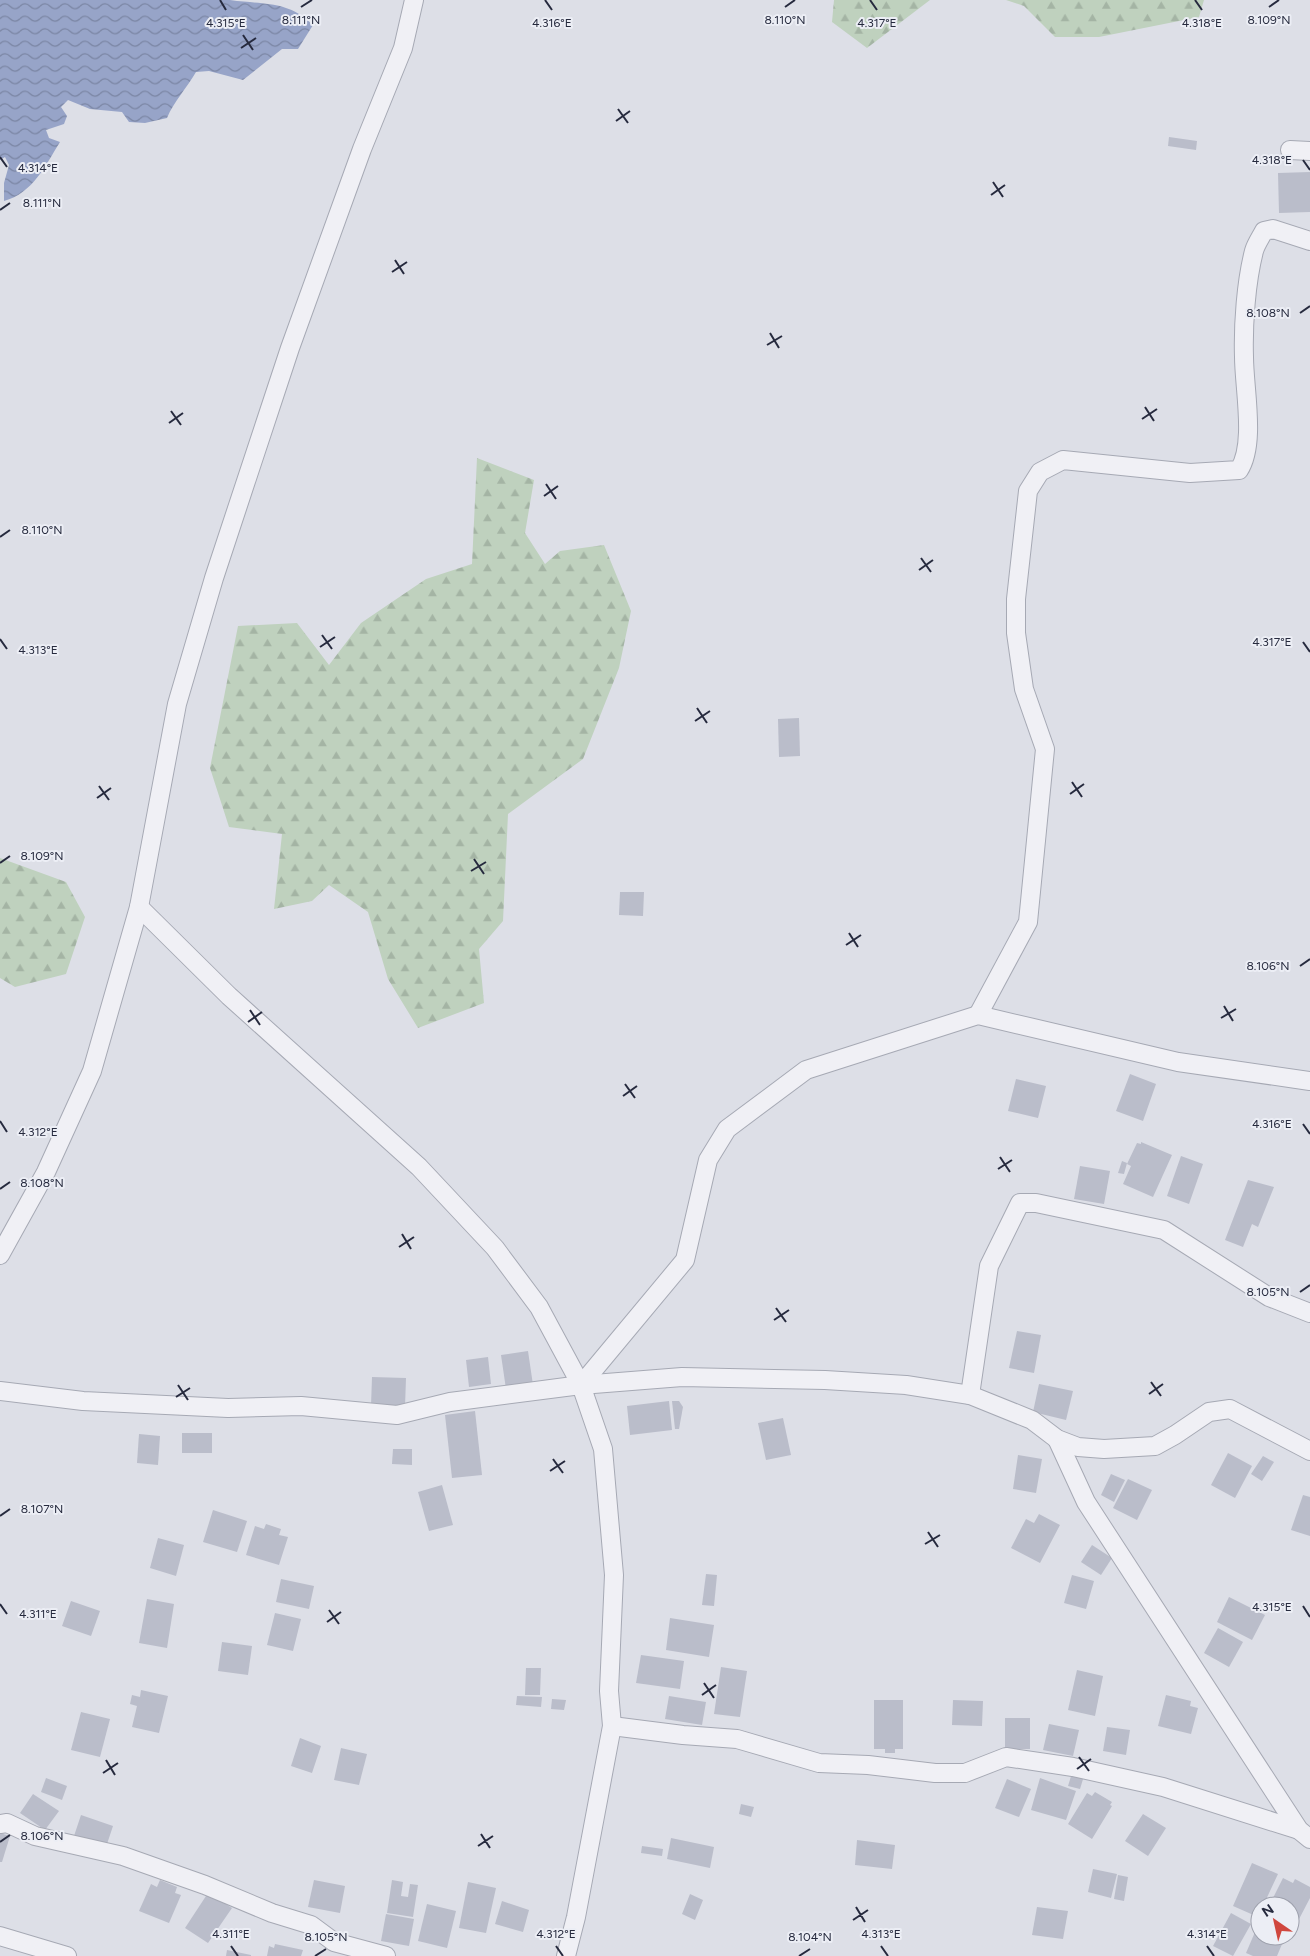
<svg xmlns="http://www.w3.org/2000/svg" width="1310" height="1956" font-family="Figtree,sans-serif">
<defs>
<pattern id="forest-firs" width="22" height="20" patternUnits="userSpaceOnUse" patternTransform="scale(1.25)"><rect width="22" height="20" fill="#bfd1be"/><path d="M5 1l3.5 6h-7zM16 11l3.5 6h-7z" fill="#a4b4a4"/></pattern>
<pattern id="water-waves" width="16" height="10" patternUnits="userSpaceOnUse" patternTransform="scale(1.25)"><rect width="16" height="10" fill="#97a4c8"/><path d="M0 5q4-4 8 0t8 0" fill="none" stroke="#7b86a4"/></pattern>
</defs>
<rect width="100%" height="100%" fill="#dddfe7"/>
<g fill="url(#forest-firs)">
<polygon points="834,0 930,0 867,48 832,22"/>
<polygon points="1006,0 1204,0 1199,17 1099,37 1055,37 1024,6"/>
<polygon points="477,458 534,480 525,533 545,564 560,551 604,545 631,611 619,668 583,759 508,814 503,921 479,949 484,1003 418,1028 388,979 368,912 329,885 312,901 274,909 282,834 229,827 210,768 238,626 297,623 329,665 361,623 426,579 472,564"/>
<polygon points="0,858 66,882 85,917 66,974 15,987 0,978"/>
</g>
<path fill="url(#water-waves)" d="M0,0H230C266,5 287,0 313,25L298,49H282L243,80L209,71L196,72C187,88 174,101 167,118L145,123L129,122L122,112L90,109L68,100L61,107L67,116L64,124L46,130L49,138L60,142C45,166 33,193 4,201V183L9,165L5,157L0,160Z"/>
<g fill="#babdca">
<polygon points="1169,137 1197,141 1196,150 1168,146"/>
<polygon points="1310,172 1310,212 1279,213 1278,173"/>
<polygon points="799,718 800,756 779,757 778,719"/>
<polygon points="620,892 644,892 643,916 619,915"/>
<polygon points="1130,1074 1156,1084 1143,1121 1116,1111"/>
<polygon points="1016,1079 1046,1086 1038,1118 1008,1111"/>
<polygon points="1141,1142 1172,1155 1153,1197 1123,1184 1131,1166 1127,1164 1137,1143 1141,1144"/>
<polygon points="1181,1156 1203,1164 1189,1204 1167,1196"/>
<polygon points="1122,1161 1127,1163 1124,1174 1118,1173"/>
<polygon points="1080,1166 1110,1171 1104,1204 1074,1199"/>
<polygon points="1248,1180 1274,1187 1258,1227 1252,1224 1243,1247 1225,1240"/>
<polygon points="1017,1331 1041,1335 1034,1373 1009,1368"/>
<polygon points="528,1351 533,1385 506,1389 501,1355"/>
<polygon points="488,1357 491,1384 469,1387 466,1360"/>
<polygon points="372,1377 406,1378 405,1407 371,1406"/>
<polygon points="1039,1384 1073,1391 1066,1420 1033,1412"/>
<polygon points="669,1401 672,1430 630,1435 627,1406"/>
<polygon points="672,1401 679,1401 683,1407 679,1429 675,1429"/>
<polygon points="475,1411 482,1475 452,1478 445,1415"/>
<polygon points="783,1418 791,1455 766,1460 758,1423"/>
<rect x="182" y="1433" width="30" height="20"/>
<polygon points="139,1434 160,1436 158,1465 137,1463"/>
<polygon points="393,1449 412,1449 412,1465 392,1464"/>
<polygon points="1228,1453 1252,1466 1235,1498 1211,1485"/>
<polygon points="1018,1455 1042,1459 1036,1493 1013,1489"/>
<polygon points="1263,1456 1274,1462 1262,1481 1251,1474"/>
<polygon points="1111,1474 1125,1480 1114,1502 1101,1495"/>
<polygon points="1128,1479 1152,1490 1137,1520 1113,1508"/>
<polygon points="442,1485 453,1525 429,1531 418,1492"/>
<polygon points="1303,1495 1310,1497 1310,1536 1291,1530"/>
<polygon points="213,1510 247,1521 237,1552 203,1542"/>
<polygon points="1039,1514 1060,1525 1040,1563 1011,1548 1026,1519 1034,1523"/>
<polygon points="266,1524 281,1529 279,1535 288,1537 279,1565 246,1555 255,1526 264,1529"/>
<polygon points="158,1538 184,1545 176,1576 150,1568"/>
<polygon points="1092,1545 1112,1558 1101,1575 1081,1562"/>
<polygon points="706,1574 717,1575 714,1606 702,1605"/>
<polygon points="1072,1575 1094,1581 1086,1609 1064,1603"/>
<polygon points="281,1579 314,1586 309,1609 276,1602"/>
<polygon points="1229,1597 1265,1615 1252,1640 1217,1622"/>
<polygon points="147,1599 174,1604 167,1648 139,1643"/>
<polygon points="71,1601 100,1611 91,1636 62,1626"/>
<polygon points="275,1613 301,1619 293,1651 267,1645"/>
<polygon points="670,1618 714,1625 709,1657 666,1650"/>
<polygon points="1218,1628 1243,1642 1229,1667 1204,1653"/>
<polygon points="222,1642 252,1646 248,1675 218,1671"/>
<polygon points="641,1655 684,1661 680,1689 636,1683"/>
<polygon points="721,1667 747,1671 740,1717 714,1714"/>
<polygon points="526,1668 541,1668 540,1695 525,1695"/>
<polygon points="1077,1670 1103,1676 1095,1716 1068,1710"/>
<polygon points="141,1690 168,1696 159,1733 132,1727 137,1706 130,1704 132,1695 140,1697"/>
<polygon points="1166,1695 1191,1701 1190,1706 1198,1708 1191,1734 1158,1726"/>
<polygon points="517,1696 542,1697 541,1707 516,1705"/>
<polygon points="669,1696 706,1702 702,1725 665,1719"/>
<polygon points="552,1699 566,1700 564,1710 551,1709"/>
<polygon points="874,1700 903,1700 903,1749 895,1749 895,1753 885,1753 885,1749 874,1749"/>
<polygon points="953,1700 983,1701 982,1726 952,1725"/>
<polygon points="81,1712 110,1719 100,1757 71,1750"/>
<rect x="1005" y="1718" width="25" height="31"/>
<polygon points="1049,1724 1079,1730 1073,1756 1043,1750"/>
<polygon points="1107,1727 1130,1730 1126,1755 1103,1751"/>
<polygon points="300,1738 321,1746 312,1773 291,1766"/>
<polygon points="341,1748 367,1754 359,1785 334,1780"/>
<polygon points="1072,1773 1084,1776 1080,1789 1068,1786"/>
<polygon points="46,1778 67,1786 62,1800 41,1792"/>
<polygon points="1040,1778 1076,1791 1066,1820 1031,1810"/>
<polygon points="1007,1779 1031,1789 1019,1817 995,1808"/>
<polygon points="1095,1792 1112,1802 1110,1805 1112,1806 1092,1839 1068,1824 1087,1793 1092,1796"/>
<polygon points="33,1794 59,1811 45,1830 20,1813"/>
<polygon points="741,1804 754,1807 751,1817 739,1814"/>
<polygon points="1143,1814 1166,1828 1148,1856 1125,1841"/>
<polygon points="81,1815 113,1826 105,1850 73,1839"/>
<polygon points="0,1833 10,1836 2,1862 0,1862"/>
<polygon points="671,1838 714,1847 710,1868 667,1859"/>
<polygon points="857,1840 895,1845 892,1869 855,1865"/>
<polygon points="642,1846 663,1849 662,1856 641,1853"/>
<polygon points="1252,1863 1278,1874 1263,1906 1260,1906 1258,1917 1233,1906"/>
<polygon points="1093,1869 1117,1874 1111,1898 1088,1892"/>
<polygon points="1118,1875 1128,1877 1124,1901 1114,1899"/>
<polygon points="1283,1878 1293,1883 1295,1879 1310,1887 1310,1898 1297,1923 1290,1919 1290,1906 1269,1906"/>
<polygon points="160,1880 177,1887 175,1893 181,1895 169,1923 139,1911 151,1884 157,1887"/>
<polygon points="314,1880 345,1886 340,1913 308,1907"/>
<polygon points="392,1880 403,1882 401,1896 408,1897 410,1884 418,1885 413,1917 387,1913"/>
<polygon points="468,1882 496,1888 486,1933 459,1928"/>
<polygon points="208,1893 232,1908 208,1943 185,1928"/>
<polygon points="690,1894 703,1900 695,1920 682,1914"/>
<polygon points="502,1901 529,1910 523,1932 495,1924"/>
<polygon points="427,1904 456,1911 447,1948 418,1941"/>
<polygon points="1037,1907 1068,1911 1063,1939 1032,1935"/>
<polygon points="1231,1913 1251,1924 1233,1956 1213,1946"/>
<polygon points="386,1914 414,1919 409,1946 381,1941"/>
<polygon points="1258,1925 1260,1926 1260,1936 1285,1937 1277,1956 1253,1956 1246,1953"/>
<polygon points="275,1944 303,1950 301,1956 267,1956 269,1946 274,1948"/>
<polygon points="227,1950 251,1955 251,1956 226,1956"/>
</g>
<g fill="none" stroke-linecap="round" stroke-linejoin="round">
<g stroke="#a6a9b4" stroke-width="20">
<g id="minor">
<polyline points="1290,150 1310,151"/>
<polyline points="139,907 229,996 419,1167 495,1248 539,1307 581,1385 603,1449 614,1575 609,1691 612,1726 576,1917 566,1956"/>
<path d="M978,1015L1028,922L1045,749L1024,689L1016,633V599L1028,491L1040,472L1063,460L1190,473L1239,470C1256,444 1244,388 1244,357C1243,325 1246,282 1254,251C1256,244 1261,237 1264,231L1273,229L1310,241"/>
<polyline points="0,1255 46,1172 92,1071 139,907 177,704 214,578 290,348 362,149 403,48 414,0"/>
<polyline points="581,1385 685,1260 708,1160 727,1129 806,1070 978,1015 1178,1062 1310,1081"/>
<polyline points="0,1391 83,1401 228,1408 301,1406 397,1415 450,1402 581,1385 682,1377 825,1380 906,1385 970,1395 1032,1420 1057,1439 1078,1447 1104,1449 1155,1446 1175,1435 1209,1412 1230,1409 1310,1451"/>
<polyline points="970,1395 989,1266 1020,1203 1036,1203 1164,1230 1269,1297 1310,1313"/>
<polyline points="1057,1439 1086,1502 1299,1830 1310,1839"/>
<polyline points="612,1726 683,1735 737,1739 819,1763 868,1765 935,1773 965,1773 1006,1757 1073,1767 1163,1787 1299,1830"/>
<polyline points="0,1824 7,1823 35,1836 123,1856 205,1885 272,1913 311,1925 334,1942 386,1956"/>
<polyline points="0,1936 67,1956"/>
</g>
</g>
<use href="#minor" stroke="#f0f0f5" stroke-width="18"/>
</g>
<path fill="none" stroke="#262a3e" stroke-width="2" d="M220,0L226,10M545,0L552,10M870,0L877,10M1195,0L1202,10M301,7L312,0M785,7L795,0M1269,7L1279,0M243,35L253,50M241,48L256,38M618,109L628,123M616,121L630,111M0,157L7,167M1303,160L1310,170M993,182L1003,197M991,195L1005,185M0,210L10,203M395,260L404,274M392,272L407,262M1300,313L1310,306M770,333L779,348M767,345L782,336M1145,407L1154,421M171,411L181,425M1142,419L1157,409M169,423L183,413M546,484L556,499M544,496L558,486M0,537L10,530M921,558L931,572M919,570L933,560M322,635L332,649M0,639L7,649M1303,642L1310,652M320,647L335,637M697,708L707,723M695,721L710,711M1072,782L1082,797M99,786L109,800M1070,794L1084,784M97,798L111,788M474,859L484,874M0,863L10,856M471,871L486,862M849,933L858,947M846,945L861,935M1300,966L1310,959M1224,1006L1233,1021M250,1010L260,1025M1221,1018L1236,1009M248,1022L262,1012M625,1084L635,1098M623,1096L637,1086M0,1121L7,1132M1303,1124L1310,1134M1000,1157L1010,1172M998,1169L1012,1160M0,1189L10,1182M402,1234L411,1249M399,1247L414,1237M1300,1292L1310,1285M776,1308L786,1322M774,1320L789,1310M1151,1382L1161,1396M178,1385L188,1400M1149,1394L1163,1384M176,1397L190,1388M553,1459L563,1473M550,1471L565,1461M0,1516L10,1509M928,1532L938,1547M925,1544L940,1535M0,1604L7,1614M1303,1606L1310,1617M329,1610L339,1624M327,1622L341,1612M704,1683L714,1698M702,1695L716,1685M1079,1757L1089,1771M106,1760L115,1775M1077,1769L1091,1759M103,1773L118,1763M481,1834L490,1848M0,1842L10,1835M478,1846L493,1836M856,1907L865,1922M853,1920L868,1910M231,1946L238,1956M556,1946L563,1956M881,1946L888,1956M1207,1946L1214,1956M315,1956L326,1949M799,1956L810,1949"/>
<g font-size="12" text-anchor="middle" fill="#262a3e" stroke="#eceef5" stroke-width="4" stroke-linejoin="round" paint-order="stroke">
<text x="301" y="24">8.111°N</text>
<text x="785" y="24">8.110°N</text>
<text x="1269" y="24">8.109°N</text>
<text x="226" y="27">4.315°E</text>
<text x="552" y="27">4.316°E</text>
<text x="877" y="27">4.317°E</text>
<text x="1202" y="27">4.318°E</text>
<text x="1272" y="164">4.318°E</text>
<text x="38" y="172">4.314°E</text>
<text x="42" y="207">8.111°N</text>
<text x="1268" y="317">8.108°N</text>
<text x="42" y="534">8.110°N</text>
<text x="1272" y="646">4.317°E</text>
<text x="38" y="654">4.313°E</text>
<text x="42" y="860">8.109°N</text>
<text x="1268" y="970">8.106°N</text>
<text x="1272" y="1128">4.316°E</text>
<text x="38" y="1136">4.312°E</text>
<text x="42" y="1187">8.108°N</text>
<text x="1268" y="1296">8.105°N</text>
<text x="42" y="1513">8.107°N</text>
<text x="1272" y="1611">4.315°E</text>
<text x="38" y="1618">4.311°E</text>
<text x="42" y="1840">8.106°N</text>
<text x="231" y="1938">4.311°E</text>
<text x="556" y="1938">4.312°E</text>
<text x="881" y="1938">4.313°E</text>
<text x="1207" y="1938">4.314°E</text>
<text x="326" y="1941">8.105°N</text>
<text x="810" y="1941">8.104°N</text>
</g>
<g transform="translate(1275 1921) rotate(326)"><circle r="24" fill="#eceef5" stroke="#9da0ac"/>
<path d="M0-4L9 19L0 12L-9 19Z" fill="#d0473e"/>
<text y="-8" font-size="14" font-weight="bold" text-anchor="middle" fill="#262a3e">N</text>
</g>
</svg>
